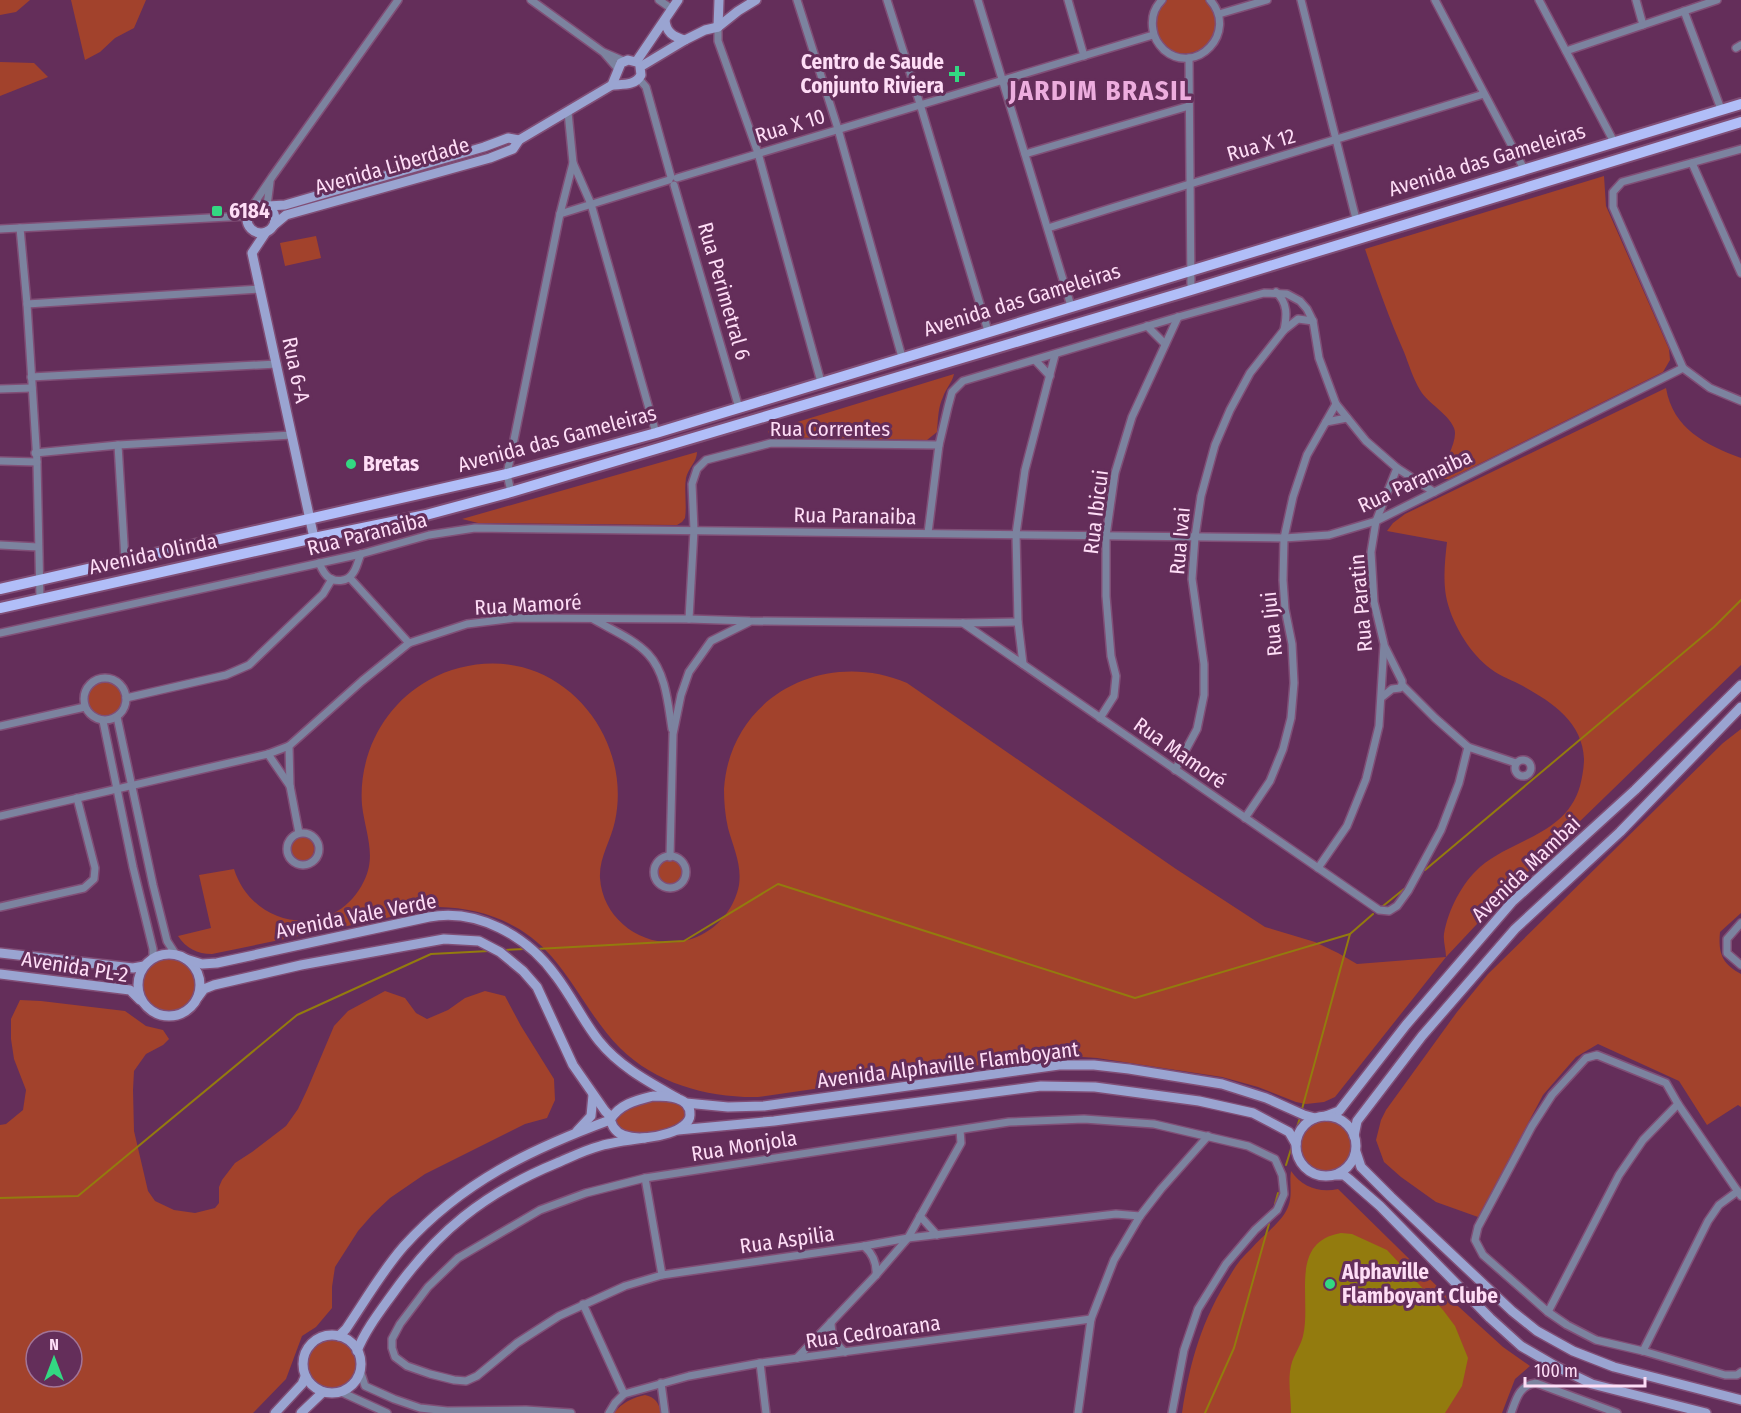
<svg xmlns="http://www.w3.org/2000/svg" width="1741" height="1413" font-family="'Fira Sans Condensed',sans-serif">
<rect width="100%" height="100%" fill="#642e5a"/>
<g fill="#a2422c" fill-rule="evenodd">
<polygon points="0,0 30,0 16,12 0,15"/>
<polygon points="71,0 146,0 134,28 115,38 100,52 85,60"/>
<path d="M1167,0H1205C1246,44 1165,79 1156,29C1154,17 1159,8 1167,0Z"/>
<polygon points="0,62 34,63 48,77 0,96"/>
<path d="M1604,176L1606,206L1669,349L1670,360L1663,372L1449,479H1444L1442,475C1444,461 1459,440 1454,428C1447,412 1428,404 1420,390C1413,378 1409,365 1404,352C1389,318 1377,284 1365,249Z"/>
<polygon points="316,236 321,258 285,266 280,243"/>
<path d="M954,374C952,383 946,388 943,397C938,407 938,420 937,432L927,440L770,437L768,431Z"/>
<path d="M1666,388C1673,429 1706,445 1741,458V665L1508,891L1446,957L1335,1097L1324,1102L1306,1104L1296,1102L1258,1087L1222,1077L1097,1058L1068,1056H1043L758,1097C709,1098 656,1084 620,1048C593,1021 577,986 552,957C523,923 482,908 439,907L212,954C197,954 186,948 178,936L211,928L199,875L234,869C253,930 335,941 364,881C377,855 365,832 362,805C358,754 385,704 429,680C462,662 502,658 537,672C595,696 628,761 615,821C611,841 599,857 600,878C603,927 658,957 701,935C721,925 735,906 739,885C742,864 733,847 728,828C725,815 724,802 724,789C730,696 825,648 907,683L1176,869L1265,927L1315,942L1338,953L1357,964L1446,957C1446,950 1443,941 1444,934C1448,910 1462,883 1480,867C1514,838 1566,835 1580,786C1582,778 1584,768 1584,759C1583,721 1549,700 1519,684C1509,679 1496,674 1487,666C1468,650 1451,622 1446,596C1443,579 1445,559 1447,542L1387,531L1393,523L1405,514Z"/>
<path d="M697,452C697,462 688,468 686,478C684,491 687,505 685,518L682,522L677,525L478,523L462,519Z"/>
<circle cx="105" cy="699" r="17"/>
<path d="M1741,729V913L1720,932C1718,953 1722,964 1741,974V1107L1738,1105L1707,1125L1679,1081L1598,1044L1576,1057L1543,1095L1478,1217L1436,1202L1401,1177L1384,1162L1376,1140L1381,1120L1386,1110L1457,1012L1488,974L1723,743Z"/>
<circle cx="302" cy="849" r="12"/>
<circle cx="670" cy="872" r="13"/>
<circle cx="169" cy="985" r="26"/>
<path d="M385,991L405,998L416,1013L427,1019L448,1010L465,998L485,991L505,996L521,1026L554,1079L555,1100L547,1118L525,1124L425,1174L390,1198L372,1215L358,1231L335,1267L332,1287V1308L316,1327L302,1336L286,1379L253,1413H0V1125L6,1124L23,1110L26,1090L14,1059L11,1039V1019L20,1000L41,1001L125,1011L146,1026L163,1030L169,1039L163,1045L146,1054L134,1071L133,1090L134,1131L148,1191L155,1201L174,1210L195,1213L215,1208L219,1203V1187L222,1180L235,1163L252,1152L286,1126L298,1109L307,1090L334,1026L348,1011ZM36,1341H72V1377H36Z"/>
<path d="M654,1100C667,1100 701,1104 679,1124C667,1134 635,1138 621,1129C598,1115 646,1102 654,1100Z"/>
<circle cx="1326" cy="1146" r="25"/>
<path d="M1291,1171C1302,1187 1319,1193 1338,1189L1448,1297L1503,1347L1530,1366L1515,1379L1502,1413H1182C1190,1361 1202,1319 1231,1274C1236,1265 1243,1256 1251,1249C1262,1235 1281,1224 1288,1207C1293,1195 1289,1183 1291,1171Z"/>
<circle cx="332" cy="1364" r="25"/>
<path d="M645,1395C655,1397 659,1403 661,1413H614C621,1403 634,1397 645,1395Z"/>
</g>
<path fill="#937b0e" d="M1341,1233L1352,1234L1387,1250L1443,1310L1455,1326L1468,1358L1462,1386L1445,1413H1291C1291,1396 1287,1378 1292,1362C1295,1353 1301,1345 1303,1336C1312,1299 1288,1242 1341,1233Z"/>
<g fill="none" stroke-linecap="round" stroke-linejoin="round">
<g stroke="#937b0e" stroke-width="2">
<polyline points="1425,870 1714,627 1741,600"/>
<polyline points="1383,906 1404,889"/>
<polyline points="536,949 684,941 778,884 1135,998 1350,934 1373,914"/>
<polyline points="504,950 524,949"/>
<polyline points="1302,1109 1350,934"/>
<polyline points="1297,1127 1300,1118"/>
<polyline points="1286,1165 1291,1149"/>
<polyline points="0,1198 78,1196 297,1015 431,954 489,951"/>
<polyline points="1275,1204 1278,1193"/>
<polyline points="1205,1413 1234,1348 1269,1224"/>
</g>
<g stroke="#804e76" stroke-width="10">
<g id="street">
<polyline points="531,0 603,52 624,61"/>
<polyline points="659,0 672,9"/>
<polyline points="797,0 838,129 902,357"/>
<polyline points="887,0 920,104 988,331"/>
<polyline points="978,0 1071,306"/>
<polyline points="1068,0 1084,56"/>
<path d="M1162,0C1154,8 1151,19 1153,30C1154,38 1158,44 1164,50C1196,77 1239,32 1210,0"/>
<polyline points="1301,0 1356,219"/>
<polyline points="1435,0 1524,169"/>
<polyline points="1539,0 1614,142"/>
<polyline points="1636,0 1643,25"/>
<polyline points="1684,11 1721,109"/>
<polyline points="1219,14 1267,0"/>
<polyline points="718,27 718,41 758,153 821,382"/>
<polyline points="1736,48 1741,45"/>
<polyline points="1566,51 1717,0"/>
<polyline points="605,54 618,69"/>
<polyline points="1189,58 1191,290"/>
<polyline points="639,79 646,87 671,177"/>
<polyline points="568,112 573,163 591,204 656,433"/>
<polyline points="1741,149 1622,182 1613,192 1613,207 1683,368 1710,388 1741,401"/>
<polyline points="1025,154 1189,106"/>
<polyline points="1692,163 1741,273"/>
<polyline points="677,178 1153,35"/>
<polyline points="674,185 739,408"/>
<polyline points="267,206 270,182"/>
<polyline points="251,208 272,177 398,0"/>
<polyline points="560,214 669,180"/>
<polyline points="20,228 27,304 37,462 40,599"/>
<path d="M1048,228C1193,182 1339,139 1484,94"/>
<polyline points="0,229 247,216"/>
<path d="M1276,292C1288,303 1287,316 1284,330"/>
<polyline points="27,304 260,289"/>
<polyline points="1147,326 1165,344"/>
<polyline points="1036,361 1050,376"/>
<polyline points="31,377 277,364"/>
<polyline points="0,389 32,388"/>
<polyline points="1326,422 1347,418"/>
<polyline points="118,445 125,560"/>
<polyline points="35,453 118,445 292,435"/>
<polyline points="0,461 37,462"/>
<polyline points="511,492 507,474 560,214 573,163"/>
<polyline points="928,533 939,445 948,407 952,392 963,381 1178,317 1264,293 1287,294 1300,301 1307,309 1313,321 1319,358 1336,404 1366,441 1397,468 1434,492"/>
<polyline points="0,545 38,547"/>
<path d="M319,563C321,567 323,572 327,576C334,583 348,582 353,573C357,568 358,560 361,554"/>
<polyline points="350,578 409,643"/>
<path d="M593,619C610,629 634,639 648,654C666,673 668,704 672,729"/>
<polyline points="689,619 694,530 692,484 697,469 706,460 771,443 939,445"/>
<polyline points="963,623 1379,910 1389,911 1397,906 1408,891 1441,830 1459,783 1468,747"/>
<polyline points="0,633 361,554 429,535 475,528 1284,538 1329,535 1376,521 1683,368"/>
<polyline points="1385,647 1402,681 1402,685 1435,718 1468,747 1516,763"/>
<polyline points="1023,664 1018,622 1016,534 1025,470 1055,355"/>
<circle cx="105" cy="699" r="21"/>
<polyline points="1382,697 1392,689 1400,688 1402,685"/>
<polyline points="126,698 226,675 249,665 323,594 332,579"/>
<polyline points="117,717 153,885 167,941 176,955"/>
<polyline points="1100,718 1114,696 1116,676 1111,656 1106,596 1106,536 1115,473 1132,417 1178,317"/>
<polyline points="103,721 133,867 153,949 153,959"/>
<polyline points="0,726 85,707"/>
<polyline points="289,746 290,786 299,833"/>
<polyline points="268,754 290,786"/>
<circle cx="1523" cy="768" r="8"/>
<polyline points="1175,770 1197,729 1204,695 1204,664 1192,579 1195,537 1201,496 1215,445 1230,410 1250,373 1284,330 1298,319 1313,321"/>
<polyline points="0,816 268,754 289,746 362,681 409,643 467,624 516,618 689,619 750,621 963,623 1018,622"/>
<polyline points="1245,818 1270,781 1283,749 1291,718 1294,683 1292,644 1285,609 1283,580 1284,538 1293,497 1307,455 1336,404"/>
<circle cx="303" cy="849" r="16"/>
<circle cx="670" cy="872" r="16"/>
<polyline points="670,857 673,734 681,695 689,672 711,641 749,622"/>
<polyline points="1318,868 1347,826 1366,779 1379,726 1384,644 1374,602 1371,552 1376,521 1397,468"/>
<polyline points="0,907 84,888 94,879 95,868 77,798"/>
<polyline points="1741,923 1727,939 1727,953 1741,965"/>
<polyline points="645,1178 662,1275"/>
<polyline points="1741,1196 1678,1104 1666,1083 1597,1055 1586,1058 1552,1095 1532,1126 1478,1227 1475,1240 1483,1255 1548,1312 1567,1325 1596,1340 1643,1351 1725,1375 1737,1375 1741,1372"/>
<polyline points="920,1216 937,1235"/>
<polyline points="1140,1216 1116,1214 908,1238 864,1246 662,1275 625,1286 559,1316 517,1343 477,1376 466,1381 454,1380 430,1374 407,1366 395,1357 392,1348 392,1339 400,1324 428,1287 458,1258 540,1210 586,1193 645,1178 1009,1122 1084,1119 1154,1124 1248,1146 1275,1159 1282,1175 1284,1194 1277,1210 1255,1230 1226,1264 1198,1309 1184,1350 1172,1413"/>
<path d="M864,1246C873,1254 877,1263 876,1275"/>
<polyline points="583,1304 624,1394"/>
<polyline points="1548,1312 1619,1175 1643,1140 1678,1104"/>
<path d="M831,1322C831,1335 835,1344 845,1352"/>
<polyline points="1643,1351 1708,1221 1719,1205 1738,1191"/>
<polyline points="797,1358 876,1275 908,1238 961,1143 960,1130"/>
<polyline points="760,1363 766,1413"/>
<polyline points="360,1370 365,1386 394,1399 420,1408 447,1411 526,1410 571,1413"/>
<polyline points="661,1383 665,1413"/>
<polyline points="341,1392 387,1413"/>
<polyline points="609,1413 615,1403 624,1394 689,1376 760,1363 1091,1319"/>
<polyline points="1078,1413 1091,1319 1114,1260 1140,1216 1161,1189 1208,1136"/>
<path d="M1511,1413C1516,1400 1519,1385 1536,1383L1617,1413"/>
</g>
</g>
<g stroke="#804e76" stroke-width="12">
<g id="secondary">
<path d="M665,20C666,32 673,37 685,40"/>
<polyline points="718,27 719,0"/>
<polyline points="612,85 621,63 628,60 636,62 678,0"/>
<circle cx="261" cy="219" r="14"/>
<polyline points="268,206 285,205 484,147 508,138 519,140"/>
<path d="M274,225L286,215L490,158L513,149L519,140L612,85C623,84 635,86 641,75L640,67L685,40L705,30L718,27L738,11L756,0"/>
<polyline points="266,232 252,253 314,538"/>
<polyline points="0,953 133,968 144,966"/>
<circle cx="169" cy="985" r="31"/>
<path d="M186,959L202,964L217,963L429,917C478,908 527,936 556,976C572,997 583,1021 599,1041C620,1067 649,1082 677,1098"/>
<polyline points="0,974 130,990 140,1000"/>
<polyline points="198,997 204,989 214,985 301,965 444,939 479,941 500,952 523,971 537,987 573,1065 605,1111 611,1117"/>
<path d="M653,1096C666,1096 691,1096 690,1115C690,1120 687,1123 683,1126C670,1137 625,1145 614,1128C612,1126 612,1123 610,1120C619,1104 637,1100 653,1096Z"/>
<polyline points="686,1103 728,1107 764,1106 1059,1065 1094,1065 1129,1069 1222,1084 1266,1098 1304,1115 1315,1118"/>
<polyline points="1326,1116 1339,1111 1406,1025 1512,902 1635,790 1741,685"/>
<circle cx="1326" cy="1146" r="30"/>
<polyline points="678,1130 774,1121 1041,1086 1095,1087 1199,1101 1253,1113 1289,1132 1296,1144"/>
<polyline points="577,1131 591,1116 593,1095"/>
<polyline points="1354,1136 1357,1121 1422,1036 1515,929 1620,832 1741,707"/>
<polyline points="1356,1152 1361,1167 1391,1197 1512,1311 1537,1331 1573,1351 1614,1367 1741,1400"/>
<polyline points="1336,1175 1344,1175 1349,1179 1380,1206 1490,1318 1521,1346 1557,1367 1592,1384 1706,1413"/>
<circle cx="332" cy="1364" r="29"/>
<path d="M339,1336L346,1329C365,1301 382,1271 404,1246C462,1182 531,1149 610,1120"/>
<path d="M357,1351C365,1331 378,1314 391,1296C436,1232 484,1193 557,1163C571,1157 585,1150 600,1146C614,1142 630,1140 645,1138"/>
<polyline points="275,1413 302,1384 305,1377"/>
<polyline points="301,1413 323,1392"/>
</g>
</g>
<g stroke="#804e76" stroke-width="14">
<g id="primary">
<polyline points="0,589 507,474 656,433 1741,104"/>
<polyline points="0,608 314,538 426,515 511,492 1191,290 1741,122"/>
</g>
</g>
<use href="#street" stroke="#7c839f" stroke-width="7"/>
<use href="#secondary" stroke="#9aa4d1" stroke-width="9"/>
<use href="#primary" stroke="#b1bef8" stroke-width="10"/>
</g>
<g fill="#33d882" stroke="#642e5a" stroke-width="2">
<path d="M954 65h6v6h6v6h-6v6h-6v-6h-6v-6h6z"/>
<rect x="211" y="205" width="12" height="12" rx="3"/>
<circle cx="351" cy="464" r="6"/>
<circle cx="1330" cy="1284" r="6"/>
</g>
<g text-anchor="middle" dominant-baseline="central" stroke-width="6" stroke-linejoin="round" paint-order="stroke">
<g font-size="21" font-weight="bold" fill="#feddf6" stroke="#642e5a" text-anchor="start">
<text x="944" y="62" text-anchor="end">Centro de Saude<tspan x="944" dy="24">Conjunto Riviera</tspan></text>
<text x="229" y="211">6184</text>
<text x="363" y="464">Bretas</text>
<text x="1342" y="1272">Alphaville<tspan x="1342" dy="24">Flamboyant Clube</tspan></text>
</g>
<g font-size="21" fill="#feddf6" stroke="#642e5a">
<text transform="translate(790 126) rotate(-17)">Rua X 10</text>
<text transform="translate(1261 145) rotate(-16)">Rua X 12</text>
<text transform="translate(1487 160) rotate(-17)">Avenida das Gameleiras</text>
<text transform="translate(392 166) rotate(-16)">Avenida Liberdade</text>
<text transform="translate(724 291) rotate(74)">Rua Perimetral 6</text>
<text transform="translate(1022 300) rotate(-17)">Avenida das Gameleiras</text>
<text transform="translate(296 370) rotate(78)">Rua 6-A</text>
<text x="830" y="429">Rua Correntes</text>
<text transform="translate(557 439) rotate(-15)">Avenida das Gameleiras</text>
<text transform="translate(1415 481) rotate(-25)">Rua Paranaiba</text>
<text transform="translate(1096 512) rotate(-83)">Rua Ibicui</text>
<text transform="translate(855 516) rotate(1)">Rua Paranaiba</text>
<text transform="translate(367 534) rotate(-14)">Rua Paranaiba</text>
<text transform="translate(1180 541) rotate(-85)">Rua Ivai</text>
<text transform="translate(153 554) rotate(-12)">Avenida Olinda</text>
<text transform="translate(1361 603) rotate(-95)">Rua Paratin</text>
<text transform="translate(528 605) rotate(-3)">Rua Mamoré</text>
<text transform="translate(1272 624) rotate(-96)">Rua Ijui</text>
<text transform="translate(1180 753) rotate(35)">Rua Mamoré</text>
<text transform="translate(1526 869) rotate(-44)">Avenida Mambai</text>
<text transform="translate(356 916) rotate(-11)">Avenida Vale Verde</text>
<text transform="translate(75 967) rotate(9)">Avenida PL-2</text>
<text transform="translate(948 1065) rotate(-7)">Avenida Alphaville Flamboyant</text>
<text transform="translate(744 1146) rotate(-9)">Rua Monjola</text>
<text transform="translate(787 1240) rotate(-8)">Rua Aspilia</text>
<text transform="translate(873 1332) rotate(-8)">Rua Cedroarana</text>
</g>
<g font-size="27" font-weight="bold" letter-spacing="1.5" fill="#edadde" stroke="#642e5a">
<text x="1101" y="91">JARDIM BRASIL</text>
</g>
</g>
<g transform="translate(54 1359)"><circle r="28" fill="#642e5a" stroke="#a27498" stroke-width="1.5"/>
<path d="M0-4.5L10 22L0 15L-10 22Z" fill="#33d882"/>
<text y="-9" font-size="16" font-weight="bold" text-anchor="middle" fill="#feddf6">N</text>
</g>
<path d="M1525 1377v9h120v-9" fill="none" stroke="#feddf6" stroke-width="3"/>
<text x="1534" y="1377" font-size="18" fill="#feddf6" stroke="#642e5a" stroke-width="4.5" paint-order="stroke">100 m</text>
</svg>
